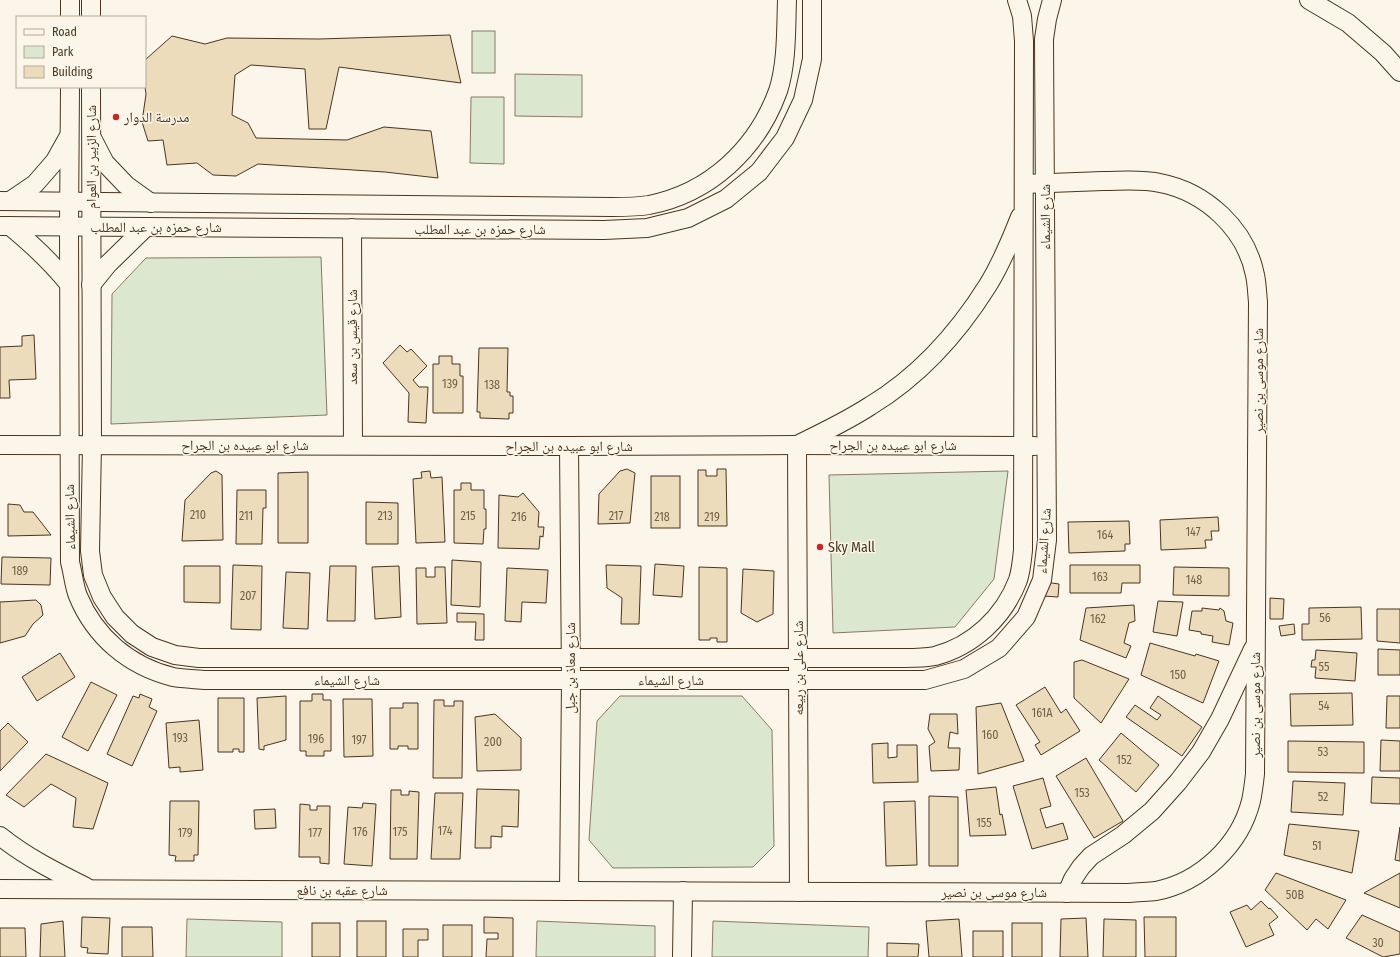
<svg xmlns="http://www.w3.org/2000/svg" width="1400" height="957" font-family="'Fira Sans Condensed','Noto Naskh Arabic',sans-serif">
<rect width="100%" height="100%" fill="#fbf6e9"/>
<g fill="#dce7d0" stroke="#887966">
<rect x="472" y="31" width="23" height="42"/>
<polygon points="515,74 582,75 582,117 515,116"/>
<polygon points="471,97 504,97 504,164 470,163"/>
<polygon points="321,257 327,415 111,424 112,294 146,258"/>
<polygon points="1008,471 994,579 955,627 833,633 829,475"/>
<polygon points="620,696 742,696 772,730 774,846 753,867 613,868 589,840 597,721"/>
<polygon points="187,919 282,922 282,957 186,957"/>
<polygon points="537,921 655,926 655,957 536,957"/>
<polygon points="713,921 869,927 868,957 712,957"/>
</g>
<g fill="#ecdcbc" stroke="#4a3520">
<polygon points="450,35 461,83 339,67 326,129 309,129 305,69 251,65 235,75 232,115 248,123 256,138 347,140 384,127 431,131 438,178 385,172 258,164 236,176 213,175 197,163 167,165 163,140 148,141 142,122 146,94 145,87 145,60 172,36 205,44 227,38 319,39"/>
<polygon points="34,335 36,379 9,380 10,398 0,398 0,347 22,346 22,336"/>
<polygon points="400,345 407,352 411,349 427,366 413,380 419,387 428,387 426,423 408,422 409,393 383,363"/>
<polygon points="479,348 508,348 507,392 510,392 510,396 513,396 513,413 509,413 509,419 480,418 480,412 477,412"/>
<polygon points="439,356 452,356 452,364 460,364 460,376 463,376 463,413 433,413 433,364 439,364"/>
<polygon points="627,469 635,473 630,523 598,524 599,494 620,471"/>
<polygon points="717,469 726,469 727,526 698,526 698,470 706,470 706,476 717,476"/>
<polygon points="216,471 222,475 223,540 182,541 185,500 211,473"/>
<polygon points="430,471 431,478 442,477 445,542 416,543 413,479 422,478 421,472"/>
<polygon points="308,472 308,543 278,543 278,473"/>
<rect x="651" y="476" width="29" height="52"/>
<polygon points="461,483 471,483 471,490 484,490 484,509 486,509 486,529 484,529 483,544 454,543 454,490 461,490"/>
<polygon points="237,490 266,490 266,508 263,508 262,544 236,544"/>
<polygon points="523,493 539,512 538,527 544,527 543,537 540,536 539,549 498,548 499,495 518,497"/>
<polygon points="366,502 398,503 398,544 366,544"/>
<polygon points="8,504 20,505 24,512 33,512 51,535 8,536"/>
<polygon points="1218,517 1219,531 1211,531 1212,540 1205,540 1206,548 1161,550 1160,520"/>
<polygon points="1129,521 1130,544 1125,544 1125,551 1069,553 1068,522"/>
<polygon points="2,557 51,558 50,585 1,584"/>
<polygon points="452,560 481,562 480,607 451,605"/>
<polygon points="655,564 684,566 682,597 653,595"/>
<polygon points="233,565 262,566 261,630 231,629"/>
<polygon points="606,565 641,566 639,624 621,624 622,598 607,588"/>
<polygon points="1070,565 1140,565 1140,583 1122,583 1121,593 1070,593"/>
<polygon points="184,566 220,566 220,603 184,602"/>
<polygon points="330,566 356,566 355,621 327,621"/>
<polygon points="399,566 401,617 375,619 372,567"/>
<polygon points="435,567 445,567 447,623 417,624 416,568 426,568 426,577 435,577"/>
<polygon points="699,567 727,568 727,642 717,642 717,638 710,638 710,640 699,640"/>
<polygon points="1174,567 1229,568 1229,596 1173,595"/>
<polygon points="507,568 548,570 546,603 522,602 521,622 505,621"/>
<polygon points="743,569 774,571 773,614 757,622 741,613"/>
<polygon points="286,572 310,573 308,629 283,628"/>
<polygon points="1045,582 1059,584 1058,597 1043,596"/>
<polygon points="1270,598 1284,599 1283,619 1270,619"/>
<polygon points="36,600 41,605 43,615 33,624 25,636 0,643 0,602"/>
<polygon points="1158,601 1183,602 1177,636 1153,632"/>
<polygon points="1134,605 1135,621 1129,623 1124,643 1131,646 1126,658 1080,640 1086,608"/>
<polygon points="1361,607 1362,639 1302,640 1302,624 1309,624 1309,608"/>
<polygon points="1202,608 1219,610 1220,608 1224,611 1226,621 1233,623 1229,645 1212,642 1213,636 1201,634 1201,632 1189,630 1192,611 1202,611"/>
<polygon points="1377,609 1400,609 1400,643 1377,641"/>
<polygon points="457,613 484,614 484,640 475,640 476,622 457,622"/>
<polygon points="1294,624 1295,634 1281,636 1279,626"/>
<polygon points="1150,643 1195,656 1196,654 1219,661 1203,703 1141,675"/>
<polygon points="1378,649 1400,650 1400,675 1378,675"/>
<polygon points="1316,650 1357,653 1355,681 1315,678 1316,667 1311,667 1312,660 1315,660"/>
<polygon points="60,653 75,677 37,701 22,677"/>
<polygon points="1082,660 1129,679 1101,723 1074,698 1074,662"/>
<polygon points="91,682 117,695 88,751 62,737"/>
<polygon points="1045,687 1061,713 1066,709 1080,731 1041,755 1035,745 1040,742 1016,705"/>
<polygon points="1352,693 1353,725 1291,726 1290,694"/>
<polygon points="140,694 152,699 149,707 157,711 132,766 107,754 133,696 139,698"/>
<polygon points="312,694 323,694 323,700 331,700 331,751 324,751 324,756 306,756 306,751 300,751 300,701 312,701"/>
<polygon points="286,696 286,740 264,746 264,750 259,749 257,698"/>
<polygon points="1158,696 1202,727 1182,756 1126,717 1135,705 1157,720 1161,715 1150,708"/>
<polygon points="1387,696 1400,696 1400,728 1386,728"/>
<polygon points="218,698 244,698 244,752 239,752 239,749 233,749 233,752 218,752"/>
<polygon points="343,699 372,699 373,756 344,757"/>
<polygon points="434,700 444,700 444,706 454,706 454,701 463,701 462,778 433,778"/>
<polygon points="403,703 418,703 418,749 408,749 408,746 398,746 398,749 390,749 390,708 403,708"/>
<polygon points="1001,703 1024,761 978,774 976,707"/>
<polygon points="495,714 521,738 521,770 477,771 475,717"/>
<polygon points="930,714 957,714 958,734 950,732 948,748 960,748 959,770 931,771 929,746 935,742 928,729"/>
<polygon points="199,720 203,770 180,772 180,767 169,768 166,723"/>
<polygon points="8,723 28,742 0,771 0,731"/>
<polygon points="1121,733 1159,765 1136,792 1099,760"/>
<polygon points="1381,740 1400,741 1400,771 1380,771"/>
<polygon points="1288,741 1364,742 1364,773 1288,772"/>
<polygon points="888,743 888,758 897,757 897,745 917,745 918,782 873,783 872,744"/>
<polygon points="46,754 108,783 93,829 73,827 76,798 51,784 24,807 6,795"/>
<polygon points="1086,758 1123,821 1094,838 1056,776"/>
<polygon points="1372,777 1400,778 1400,804 1371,803"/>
<polygon points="1043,778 1051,806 1040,809 1046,828 1063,823 1068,839 1032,849 1013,786"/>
<polygon points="1293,781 1345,783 1343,815 1291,812"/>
<polygon points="996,787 1000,815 1002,814 1006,835 970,836 966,790"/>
<polygon points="477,789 519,790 518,827 502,826 502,837 491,836 491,848 475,848"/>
<polygon points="391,790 401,790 401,795 409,795 409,791 419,792 417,859 390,859"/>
<polygon points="435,793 463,793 460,859 431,859"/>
<polygon points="929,796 958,797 958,866 929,866"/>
<polygon points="170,801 199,801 198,855 194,855 194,861 175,861 176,856 169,855"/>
<polygon points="915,801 917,865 886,866 884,802"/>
<polygon points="363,803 376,804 372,866 344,864 348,807 362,808"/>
<polygon points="300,804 310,805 310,810 317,810 317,806 330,806 329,864 320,863 320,857 299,857"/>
<polygon points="275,809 276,828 255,829 254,810"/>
<polygon points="1289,824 1359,831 1352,873 1284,855"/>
<polygon points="1400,827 1400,861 1395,860"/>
<polygon points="1276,873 1346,900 1328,929 1316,919 1307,930 1265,890"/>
<polygon points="1400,873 1400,908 1364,893"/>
<polygon points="1261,901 1269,909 1270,908 1278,917 1269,924 1274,935 1246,947 1230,912 1247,905 1251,910"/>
<polygon points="1362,915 1400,932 1400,954 1383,957 1346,938"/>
<polygon points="82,917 110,918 108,954 87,953 88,948 81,947"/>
<polygon points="484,917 513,918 513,957 486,957 487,939 498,939 498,933 484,933"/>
<polygon points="1144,917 1176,917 1176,957 1145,957"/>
<polygon points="1086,918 1088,957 1060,957 1061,919"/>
<polygon points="959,919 962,957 929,957 926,921"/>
<polygon points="1104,919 1136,920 1136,957 1103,957"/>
<polygon points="63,921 65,957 40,957 41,924"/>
<rect x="357" y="921" width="29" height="36"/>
<rect x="312" y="923" width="28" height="34"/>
<rect x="1012" y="923" width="30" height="34"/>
<rect x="443" y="925" width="29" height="32"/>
<polygon points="122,927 152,927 153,957 122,957"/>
<polygon points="0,928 25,928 26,957 0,957"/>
<polygon points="403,929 428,929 428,940 418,940 418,957 403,957"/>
<rect x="973" y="931" width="30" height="26"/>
<polygon points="887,943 919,944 918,957 887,957"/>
</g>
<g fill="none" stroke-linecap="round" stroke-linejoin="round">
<g stroke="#4a3520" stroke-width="20">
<g id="minor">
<polyline points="70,0 70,17"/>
<polyline points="1309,0 1348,23 1383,53 1400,72"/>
<polyline points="91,17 91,0"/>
<path d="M70,87L69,226L70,562C73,573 74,586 78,596C95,637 129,666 173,677C183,679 196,679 206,680H925L964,669L999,648L1026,617L1042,580L1047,540L1044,39L1047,19L1052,0"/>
<path d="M91,87L92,445L90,551L93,575L102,597L115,617L132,634L152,647L175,655L199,658H904C914,658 925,658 935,656C973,646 1004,617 1018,580C1021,571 1022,560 1023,550L1024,41L1022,16L1017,0"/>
<polyline points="92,138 105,163 126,185 151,203"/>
<path d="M0,201L612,207C624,207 637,207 649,205C710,193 757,149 778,91C787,64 786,29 787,0"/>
<polyline points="10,201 35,184 55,161 69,136"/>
<polyline points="0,226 604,230 647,228 688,218 726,199 759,172 785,138 803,100 812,59 812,0"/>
<path d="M10,226C32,244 51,262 69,284"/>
<polyline points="352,228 353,445"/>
<polyline points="91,285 108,264 146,227"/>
<polyline points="0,445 569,446 797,445 1035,446"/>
<path d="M0,836C26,857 56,872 86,887"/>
<path d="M0,889L1129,893C1138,892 1148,892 1156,891C1201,882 1240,845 1251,801C1253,792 1254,783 1255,774L1258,302C1257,293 1257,284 1255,275C1246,229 1206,192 1160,183C1142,179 1122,181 1103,181C1077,182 1050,183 1024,184"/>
<polyline points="569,891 571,680 569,446"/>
<path d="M799,892L797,445C822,433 847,421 870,406C918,377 958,333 988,285C1001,264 1011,240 1020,217"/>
<polyline points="1067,893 1073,879 1081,867 1091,856 1123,835 1152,811 1178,782 1201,752 1220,719 1253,649"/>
<polyline points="682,957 683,891"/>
</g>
</g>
<use href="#minor" stroke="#fbf6e9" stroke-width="18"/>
</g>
<g fill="#c62828" stroke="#fbf6e9" stroke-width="1.5">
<circle cx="116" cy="117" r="4"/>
<circle cx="820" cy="547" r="4"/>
</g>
<g text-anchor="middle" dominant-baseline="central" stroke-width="3" stroke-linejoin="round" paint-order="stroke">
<g font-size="12" fill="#725f47">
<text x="450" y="384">139</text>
<text x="492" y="385">138</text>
<text x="198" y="515">210</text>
<text x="246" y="516">211</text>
<text x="385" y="516">213</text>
<text x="468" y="516">215</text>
<text x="616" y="516">217</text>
<text x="519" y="517">216</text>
<text x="662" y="517">218</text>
<text x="712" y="517">219</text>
<text x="1193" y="532">147</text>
<text x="1105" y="535">164</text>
<text x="20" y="571">189</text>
<text x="1100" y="577">163</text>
<text x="1194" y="580">148</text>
<text x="248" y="596">207</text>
<text x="1325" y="618">56</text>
<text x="1098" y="619">162</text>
<text x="1324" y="667">55</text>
<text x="1178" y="675">150</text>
<text x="1324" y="706">54</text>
<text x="1042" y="713">161A</text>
<text x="990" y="735">160</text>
<text x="180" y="738">193</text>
<text x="316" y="739">196</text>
<text x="359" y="740">197</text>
<text x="493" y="742">200</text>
<text x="1323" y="752">53</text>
<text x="1124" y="760">152</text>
<text x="1082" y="793">153</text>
<text x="1323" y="797">52</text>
<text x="984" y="823">155</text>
<text x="445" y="831">174</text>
<text x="360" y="832">176</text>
<text x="400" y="832">175</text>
<text x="185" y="833">179</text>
<text x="315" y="833">177</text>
<text x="1317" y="846">51</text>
<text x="1295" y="895">50B</text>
<text x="1378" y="943">30</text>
</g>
<g font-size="14" fill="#4a3520" stroke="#fbf6e9" text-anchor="start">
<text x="124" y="117">مدرسة الدوار</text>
<text x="828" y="547">Sky Mall</text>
</g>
<g font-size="14" fill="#4a3520" stroke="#fbf6e9">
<text transform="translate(91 157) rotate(-90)">شارع الزبير بن العوام</text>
<text transform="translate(1045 217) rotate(-90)">شارع الشيماء</text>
<text x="156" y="227">شارع حمزه بن عبد المطلب</text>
<text x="480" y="229">شارع حمزه بن عبد المطلب</text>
<text transform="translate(352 337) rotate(-90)">شارع قيس بن سعد</text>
<text transform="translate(1258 381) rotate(-90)">شارع موسى بن نصير</text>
<text x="245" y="445">شارع ابو عبيده بن الجراح</text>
<text x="893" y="445">شارع ابو عبيده بن الجراح</text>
<text x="569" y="446">شارع ابو عبيده بن الجراح</text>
<text transform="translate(70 517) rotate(-91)">شارع الشيماء</text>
<text transform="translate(1044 541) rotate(-86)">شارع الشيماء</text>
<text transform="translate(570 668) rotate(-90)">شارع معاذ بن جبل</text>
<text transform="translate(798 668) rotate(-90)">شارع على بن ربيعه</text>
<text x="347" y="680">شارع الشيماء</text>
<text x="671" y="680">شارع الشيماء</text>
<text transform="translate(1255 705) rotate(-90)">شارع موسى بن نصير</text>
<text x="342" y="890">شارع عقبه بن نافع</text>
<text x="994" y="892">شارع موسى بن نصير</text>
</g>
</g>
<rect x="16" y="16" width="130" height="72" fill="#fbf6e9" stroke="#b4a999"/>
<rect x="24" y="29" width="20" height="6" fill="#fbf6e9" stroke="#b4a999"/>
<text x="52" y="36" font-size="12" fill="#4a3520">Road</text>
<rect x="24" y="46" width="20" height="12" fill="#dce7d0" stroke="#b4a999"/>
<text x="52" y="56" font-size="12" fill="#4a3520">Park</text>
<rect x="24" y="66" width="20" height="12" fill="#ecdcbc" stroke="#b4a999"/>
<text x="52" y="76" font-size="12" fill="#4a3520">Building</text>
</svg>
